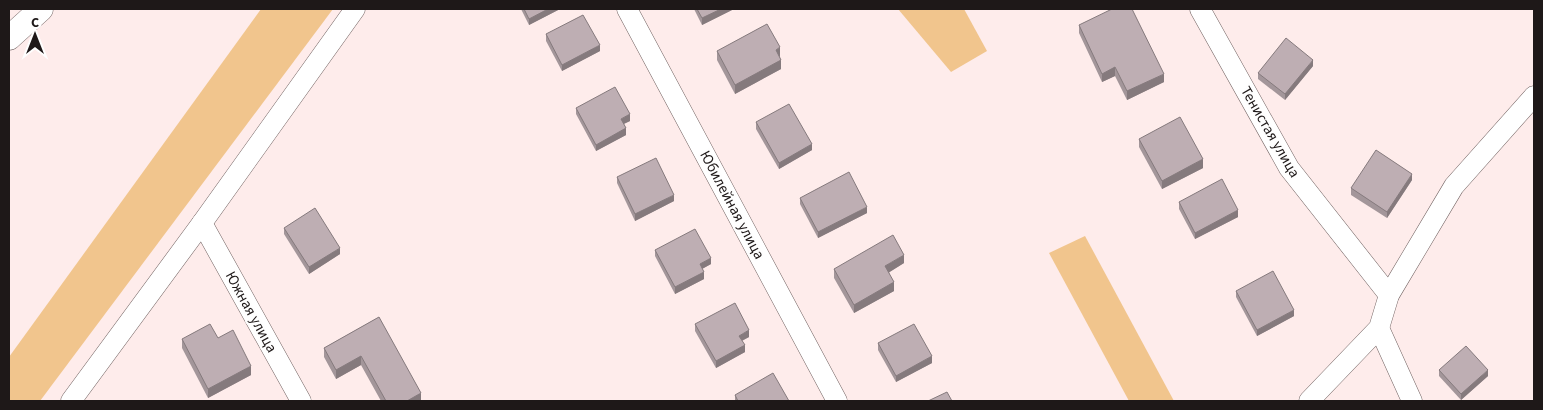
<svg xmlns="http://www.w3.org/2000/svg" width="1543" height="410" font-family="'Source Sans 3',sans-serif">
<rect width="100%" height="100%" fill="#feeceb"/>
<g fill="#f1c58d">
<polygon points="261,9 333,9 40,401 9,401 9,357"/>
<polygon points="898,9 964,9 987,51 951,72"/>
<polygon points="1085,236 1174,401 1129,401 1049,253"/>
</g>
<g fill="none" stroke-linecap="round" stroke-linejoin="round">
<g stroke="#726362" stroke-width="21">
<g id="minor">
<polyline points="627,9 837,401"/>
<polyline points="1200,9 1289,168 1389,295"/>
<polyline points="202,223 301,401"/>
<polyline points="1379,328 1412,401"/>
<polyline points="71,401 202,223 355,9"/>
<polyline points="1309,401 1379,328 1389,295 1454,186 1534,96"/>
</g>
</g>
<g stroke="#726362" stroke-width="25">
<polyline id="tertiary" points="9,38 41,9"/>
</g>
<use href="#minor" stroke="#fff" stroke-width="20"/>
<use href="#tertiary" stroke="#fff" stroke-width="24"/>
</g>
<g fill="#a3969a">
<polygon points="521,9 560,9 529,25"/>
<polygon points="694,9 734,9 702,25"/>
<polygon points="1079,25 1164,82 1127,100 1115,76 1102,82 1079,33"/>
<polygon points="546,34 600,51 562,71 546,41"/>
<polygon points="717,51 780,56 781,69 735,94 717,60"/>
<polygon points="1313,66 1285,100 1258,79 1258,73"/>
<polygon points="576,108 630,121 624,124 626,135 596,151 576,114"/>
<polygon points="756,122 812,150 779,169 756,129"/>
<polygon points="1139,139 1203,168 1162,189 1139,147"/>
<polygon points="617,177 674,201 635,221 617,183"/>
<polygon points="1412,180 1387,218 1351,195 1351,188"/>
<polygon points="800,198 867,213 818,238 800,204"/>
<polygon points="1179,202 1238,217 1195,239 1179,209"/>
<polygon points="284,228 340,254 309,274 284,234"/>
<polygon points="655,250 711,264 702,269 704,279 675,294 655,256"/>
<polygon points="904,263 889,272 894,291 854,313 834,278 834,269"/>
<polygon points="1236,291 1294,316 1257,336 1236,297"/>
<polygon points="379,317 421,401 381,401 361,365 336,379 324,357 324,348"/>
<polygon points="695,324 749,337 742,341 745,352 716,368 695,331"/>
<polygon points="218,338 251,375 208,398 182,348 182,339"/>
<polygon points="878,343 932,363 896,382 878,350"/>
<polygon points="1439,370 1488,376 1461,400 1439,376"/>
<polygon points="735,395 789,401 735,401"/>
</g>
<g fill="#857a7d">
<polygon points="548,9 560,9 529,25 529,19"/>
<polygon points="721,9 734,9 702,25 702,18"/>
<polygon points="600,45 600,51 562,71 562,65"/>
<polygon points="780,47 780,56 776,58 776,50"/>
<polygon points="781,60 781,69 735,94 735,85"/>
<polygon points="1313,60 1313,66 1285,100 1285,94"/>
<polygon points="1115,67 1115,76 1102,82 1102,74"/>
<polygon points="1164,74 1164,82 1127,100 1127,91"/>
<polygon points="630,114 630,121 621,125 621,119"/>
<polygon points="626,128 626,135 596,151 596,145"/>
<polygon points="812,144 812,150 779,169 779,163"/>
<polygon points="1203,159 1203,168 1162,189 1162,181"/>
<polygon points="1412,174 1412,180 1387,218 1387,212"/>
<polygon points="674,195 674,201 635,221 635,214"/>
<polygon points="867,207 867,213 818,238 818,232"/>
<polygon points="1238,210 1238,217 1195,239 1195,233"/>
<polygon points="340,248 340,254 309,274 309,267"/>
<polygon points="904,255 904,263 885,275 885,266"/>
<polygon points="711,258 711,264 700,270 700,264"/>
<polygon points="704,272 704,279 675,294 675,287"/>
<polygon points="894,282 894,291 854,313 854,305"/>
<polygon points="1294,310 1294,316 1257,336 1257,330"/>
<polygon points="749,330 749,337 739,342 739,336"/>
<polygon points="745,345 745,352 716,368 716,361"/>
<polygon points="361,356 361,365 336,379 336,370"/>
<polygon points="932,356 932,363 896,382 896,376"/>
<polygon points="251,366 251,375 208,398 208,389"/>
<polygon points="1488,370 1488,376 1461,400 1461,394"/>
<polygon points="421,393 421,401 407,401"/>
</g>
<g fill="#beaeb3" stroke="#857a7d">
<polygon points="524,9 548,9 529,19"/>
<polygon points="697,9 721,9 702,18"/>
<polygon points="1112,9 1132,9 1164,74 1127,91 1115,67 1102,74 1079,25"/>
<polygon points="583,15 600,45 562,65 546,34"/>
<polygon points="767,24 780,47 776,50 781,60 735,85 717,51"/>
<polygon points="1286,38 1313,60 1285,94 1258,73"/>
<polygon points="615,87 630,114 621,119 626,128 596,145 576,108"/>
<polygon points="789,104 812,144 779,163 756,122"/>
<polygon points="1180,117 1203,159 1162,181 1139,139"/>
<polygon points="1376,150 1412,174 1387,212 1351,188"/>
<polygon points="656,158 674,195 635,214 617,177"/>
<polygon points="849,172 867,207 818,232 800,198"/>
<polygon points="1222,179 1238,210 1195,233 1179,202"/>
<polygon points="315,208 340,248 309,267 284,228"/>
<polygon points="695,229 711,258 700,264 704,272 675,287 655,250"/>
<polygon points="893,235 904,255 885,266 894,282 854,305 834,269"/>
<polygon points="1273,271 1294,310 1257,330 1236,291"/>
<polygon points="735,303 749,330 739,336 745,345 716,361 695,324"/>
<polygon points="379,317 421,393 407,401 386,401 361,356 336,370 324,348"/>
<polygon points="210,324 218,338 233,330 251,366 208,389 182,339"/>
<polygon points="914,324 932,356 896,376 878,343"/>
<polygon points="1466,346 1488,370 1461,394 1439,370"/>
<polygon points="773,373 789,401 738,401 735,395"/>
<polygon points="947,392 952,401 928,401"/>
</g>
<g text-anchor="middle" dominant-baseline="central" stroke-width="4.5" stroke-linejoin="round" paint-order="stroke">
<g font-size="15" fill="#1e1818" stroke="#fefefe">
<text transform="translate(1270 132) rotate(60)">Тенистая улица</text>
<text transform="translate(732 205) rotate(62)">Юбилейная улица</text>
<text transform="translate(251 312) rotate(61)">Южная улица</text>
</g>
</g>
<rect width="1543" height="410" fill="none" stroke="#1e1818" stroke-width="20"/>
<g transform="translate(35 35)" stroke="#fefefe" stroke-width="4" paint-order="stroke">
<path d="M0-4L9 19L0 12L-9 19Z" fill="#1e1818"/>
<text y="-8" font-size="14" font-weight="bold" text-anchor="middle" fill="#1e1818">С</text>
</g>
</svg>
